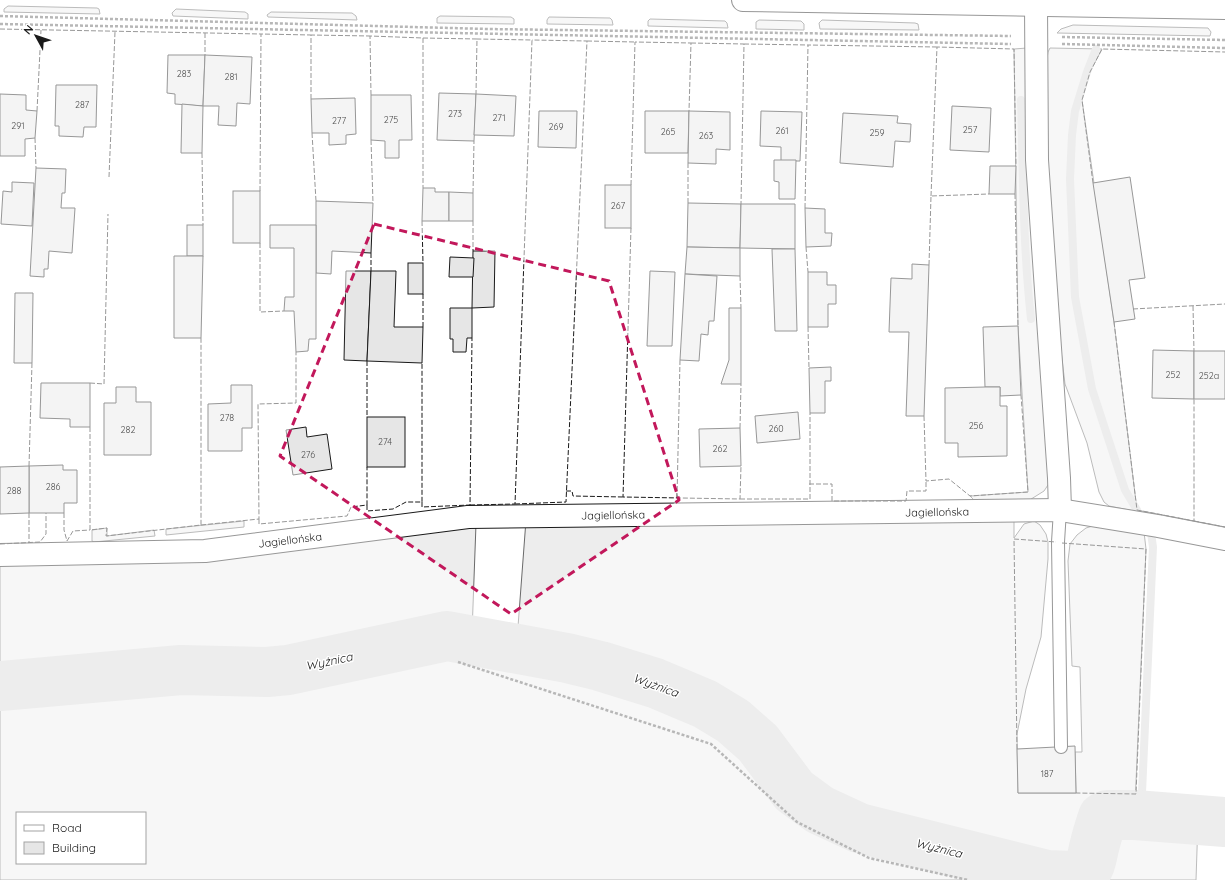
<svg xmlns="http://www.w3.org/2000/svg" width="1225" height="880" font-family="Quicksand,sans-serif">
<rect width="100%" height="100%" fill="#fff"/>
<g fill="#ededed" stroke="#6a6a6a" fill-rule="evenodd">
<polygon points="8,6 97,8 99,9 100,14 4,12 4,9"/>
<polygon points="176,9 245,12 248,14 248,19 173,16 172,13"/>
<polygon points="271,12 352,13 356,16 357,20 268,17 267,15"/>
<polygon points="440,16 511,17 514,19 514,24 437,23 437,18"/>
<polygon points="549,17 610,18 612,20 613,25 547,24 547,20"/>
<polygon points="650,19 725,21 727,23 728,28 648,26 648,21"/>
<polygon points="759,20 801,21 804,24 804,30 756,29 756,22"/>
<polygon points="822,20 915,23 918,24 919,30 820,29 819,23"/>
<polygon points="1073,25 1208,28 1211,32 1210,36 1057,33 1061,29"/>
<polygon points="1027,48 1050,482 1044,491 1028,501 977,503 970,496 1028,492 1018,326 1014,49"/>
<polygon points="1050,48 1102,49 1090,72 1082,100 1114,322 1137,510 1225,527 1225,529 1109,506 1104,502 1099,492 1087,443 1065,384 1059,334 1043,87 1048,52"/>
<path d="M1014,511V538L1024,524L1034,521L1040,525L1046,534L1048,542V559L1041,637L1026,689L1017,734L1018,793H1076L1075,752H1082L1080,667L1072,666L1068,561L1070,544L1077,535L1086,528L1096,525L1144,532L1146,549L1135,805L1200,811L1198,820L1196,880H0V564L476,524L472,633L517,640L526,520ZM17,813H145V863H17Z"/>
<polygon points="244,521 244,527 166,535 166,529"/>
<polygon points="107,528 107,536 154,530 155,536 94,542 92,541 92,530"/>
</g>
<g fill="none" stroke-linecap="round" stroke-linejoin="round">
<g stroke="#d7d7d7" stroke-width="8">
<polyline points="1096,49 1087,72 1075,111 1072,135 1070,179 1075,297 1092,389 1125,490 1137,510"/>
<path d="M1021,100C1023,173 1023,246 1031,319"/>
<polyline points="1141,815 1153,547 1151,533"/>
</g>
<path stroke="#d7d7d7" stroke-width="50" d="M0,686L181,670L267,672L288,670L447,636L567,658L600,666L655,683L705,704L733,721L758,743L794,791L820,810L859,828L1047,875C1055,875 1074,877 1081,874C1092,870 1092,853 1095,844C1097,835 1100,826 1103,817L1107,815H1135L1225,822"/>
</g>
<g fill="#e6e6e6" stroke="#1a1a1a">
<polygon points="168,55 205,55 203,106 175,104 175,94 167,93"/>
<polygon points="205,55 252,57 250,104 237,103 236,126 218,125 219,106 203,106"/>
<polygon points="56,85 97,85 96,127 84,127 83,137 59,136 59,126 55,126"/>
<polygon points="439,93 476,94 474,141 437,140"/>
<polygon points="0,94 26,95 26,110 37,111 35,138 25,139 25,156 0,156"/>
<polygon points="476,94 516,96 514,136 474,135"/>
<polygon points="371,95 411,95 412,140 399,140 399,158 385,158 385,141 371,140"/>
<polygon points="355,98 356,134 346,135 346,144 329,145 329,133 312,133 311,99"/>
<polygon points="182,104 203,106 202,153 181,153"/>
<polygon points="952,106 991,108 989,152 950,150"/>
<polygon points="539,111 577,111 576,148 538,147"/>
<polygon points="645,111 689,111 688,153 645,153"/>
<polygon points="689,111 730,112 730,150 716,149 716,164 688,163"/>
<polygon points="761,111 802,112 800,161 781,161 781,147 760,146"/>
<polygon points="843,113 898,116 897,123 911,124 910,142 895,141 893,167 840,163"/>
<polygon points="774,160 796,160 795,199 779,199 779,182 774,181"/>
<polygon points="990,166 1016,166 1015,194 989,194"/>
<polygon points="36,168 66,169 65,193 62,193 61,208 75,208 72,253 49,251 48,269 44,269 44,277 30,276"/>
<polygon points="1130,177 1145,278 1129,280 1135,319 1114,322 1093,183"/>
<polygon points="12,182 34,183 32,226 1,224 3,191 12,192"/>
<rect x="605" y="185" width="26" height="43"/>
<polygon points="423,188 435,188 435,192 449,192 449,221 422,221"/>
<rect x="233" y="191" width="27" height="52"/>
<polygon points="449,192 473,193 473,221 449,221"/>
<polygon points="316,201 373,203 371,253 332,251 331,274 316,273"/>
<polygon points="688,203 741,204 740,248 687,247"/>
<polygon points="741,204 795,204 795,249 740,248"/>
<polygon points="805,208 825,209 825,233 832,233 831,246 806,247"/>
<rect x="187" y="225" width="16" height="31"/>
<polygon points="270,225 316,225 316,339 309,339 308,351 296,352 294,311 284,311 285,297 294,297 294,248 270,248"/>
<polygon points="687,247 740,248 740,276 685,274"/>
<polygon points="772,249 795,249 797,331 775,331"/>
<polygon points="473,251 495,251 494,307 472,308"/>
<polygon points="174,256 203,256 201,338 174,338"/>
<polygon points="450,257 474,258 473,277 449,277"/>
<rect x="408" y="263" width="15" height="31"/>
<polygon points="912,264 929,265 924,416 906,416 909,332 889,332 891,278 912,279"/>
<polygon points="346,271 371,271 367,361 344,360"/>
<polygon points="371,271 396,271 394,327 423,327 422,363 367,361"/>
<polygon points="650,271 675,272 672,346 647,346"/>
<polygon points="808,272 827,272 827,285 836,285 836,304 828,304 828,327 808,327"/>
<polygon points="685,274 717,276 714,321 709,321 708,335 701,334 699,361 680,360"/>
<polygon points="15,293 33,293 32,363 14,363"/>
<polygon points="450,308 472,308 472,338 467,338 466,352 453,352 453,339 450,339"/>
<polygon points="729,308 741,308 741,384 721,384 729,360"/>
<polygon points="1018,326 1021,395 1000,396 1000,387 985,387 983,327"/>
<polygon points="1153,350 1194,351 1194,399 1152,398"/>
<rect x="1194" y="351" width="31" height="48"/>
<polygon points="831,367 831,381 825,381 825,413 810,413 809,368"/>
<polygon points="41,383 90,383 90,427 70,427 70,419 40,418"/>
<polygon points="231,385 252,385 252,428 242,428 242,451 208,451 208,404 231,403"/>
<polygon points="116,387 136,387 136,402 151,402 151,455 104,455 104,403 116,403"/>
<polygon points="985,387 1000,387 1000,406 1007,406 1007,456 958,457 958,443 945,443 945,388"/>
<polygon points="798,412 800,439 757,443 755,416"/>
<rect x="367" y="417" width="38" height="50"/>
<polygon points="306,427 307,437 327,434 332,469 293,475 286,430"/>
<polygon points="740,428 741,466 700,467 699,429"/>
<polygon points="63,465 63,470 77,470 77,503 64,503 64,513 29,513 29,466"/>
<polygon points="29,466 29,513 0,514 0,467"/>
<polygon points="1075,746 1076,793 1018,793 1017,749"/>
</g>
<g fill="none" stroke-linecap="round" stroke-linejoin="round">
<g stroke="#1a1a1a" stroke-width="14">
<polyline id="lane" points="1060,510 1058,542 1061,747"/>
</g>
<g stroke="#1a1a1a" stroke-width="24">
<g id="street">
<polyline points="1036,5 1037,160 1059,478 1060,510"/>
<polyline points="0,555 205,551 468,517 1060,510 1158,526 1225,539"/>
</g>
</g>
<g stroke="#1a1a1a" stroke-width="24">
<polyline id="secondary" points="743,0 1225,8"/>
</g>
<g stroke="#5f5f5f" stroke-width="2.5" stroke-dasharray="3 2" stroke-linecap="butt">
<polyline points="0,16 488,29 1011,36"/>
<polyline points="0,24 1011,44"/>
<polyline points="1062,37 1225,40"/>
<polyline points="1062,44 1225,48"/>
<polyline points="458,662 711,744 797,822 869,858 968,880"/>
</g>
<use href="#lane" stroke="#fff" stroke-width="12"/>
<use href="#street" stroke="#fff" stroke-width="22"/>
<use href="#secondary" stroke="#fff" stroke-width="22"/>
<g stroke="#1a1a1a" stroke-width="1" stroke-dasharray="5 2" stroke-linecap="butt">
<polyline points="0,29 261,34"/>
<polyline points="205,33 205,55"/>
<polyline points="423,38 477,39 476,94"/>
<polyline points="587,41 635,42"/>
<polyline points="691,43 744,44 741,204"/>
<polyline points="744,44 808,45"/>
<polyline points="371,95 370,36 423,38 423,188"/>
<polyline points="311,99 311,35 370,36"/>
<polyline points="37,111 41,30"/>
<polyline points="312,133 316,201"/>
<polyline points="35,138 36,168"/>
<polyline points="371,140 373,203"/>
<polyline points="202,153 203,225"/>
<polyline points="688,163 688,203"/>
<polyline points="109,177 115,32"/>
<polyline points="1093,183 1082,100 1090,72 1102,49 1225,52"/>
<polyline points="631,185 635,42 691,43 689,111"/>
<polyline points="260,191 261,34 311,35"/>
<polyline points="473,193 474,141"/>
<polyline points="1015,194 1018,326"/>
<polyline points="931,196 937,47 1014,49 1016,166"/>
<polyline points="805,208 808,45 937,47"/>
<polyline points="422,221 423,263"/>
<polyline points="473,221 473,251"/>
<polyline points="631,228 623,497 740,499 741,466"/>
<polyline points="260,243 260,312 284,311"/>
<polyline points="806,247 808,272"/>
<polyline points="371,253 371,271"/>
<polyline points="929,265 931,196 989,194"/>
<polyline points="740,276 741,308"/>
<polyline points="1193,306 1194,351"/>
<polyline points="1133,309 1225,304"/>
<polyline points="1114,322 1137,510 1194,521 1194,399"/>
<polyline points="423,327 423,294"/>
<polyline points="808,327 809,368"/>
<polyline points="367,361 367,417"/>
<polyline points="90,383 104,384 108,214"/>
<polyline points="924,416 926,481 949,479 970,496 1028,492 1021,395"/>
<polyline points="90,427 90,530 107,528 106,536 201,525 201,338"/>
<polyline points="740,428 741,384"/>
<polyline points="29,466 32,363"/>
<polyline points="809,484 832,484 832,501 906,501 907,491 926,491 926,481"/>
<polyline points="566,491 572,491 573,496 623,497"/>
<polyline points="677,498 680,360"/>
<polyline points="740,499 810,499 810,413"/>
<polyline points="422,502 422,507 470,505 472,338"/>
<polyline points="515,504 566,502 587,41 532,40"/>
<polyline points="367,505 367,511 393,509 406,502 422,502 422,363"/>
<polyline points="470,505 515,504 532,40 477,39"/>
<polyline points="29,513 29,543"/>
<polyline points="64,513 64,530 67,541 73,531 90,530"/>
<polyline points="259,519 259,524 347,516 351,507 367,505 367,467"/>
<polyline points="1194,521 1225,527"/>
<polyline points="201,525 259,519 258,404 296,403 296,352"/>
<polyline points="1062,543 1146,549 1136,794 1076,793"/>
<polyline points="0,544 40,542 46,534 46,513"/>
<polyline points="1017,749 1014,539 1056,542"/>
</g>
</g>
<path d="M0 0H1225V880H0ZM374,224L609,281L679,500L511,614L280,456Z" fill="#fff" fill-opacity=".55" fill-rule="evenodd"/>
<path fill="none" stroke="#c2185b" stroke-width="3" stroke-dasharray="8 5" stroke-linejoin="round" d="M374,224L609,281L679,500L511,614L280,456Z"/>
<g text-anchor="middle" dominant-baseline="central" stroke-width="3" stroke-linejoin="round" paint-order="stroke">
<g font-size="9" fill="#4d4d4d">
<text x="184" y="73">283</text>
<text x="231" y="76">281</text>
<text x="82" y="104">287</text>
<text x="455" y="113">273</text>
<text x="499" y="117">271</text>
<text x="391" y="119">275</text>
<text x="339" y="120">277</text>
<text x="18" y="125">291</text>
<text x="556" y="126">269</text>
<text x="970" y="129">257</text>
<text x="782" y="130">261</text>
<text x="668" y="131">265</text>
<text x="877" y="132">259</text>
<text x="706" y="135">263</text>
<text x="618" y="205">267</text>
<text x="1173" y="374">252</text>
<text x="1209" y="375">252a</text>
<text x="227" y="417">278</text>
<text x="976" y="425">256</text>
<text x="776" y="428">260</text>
<text x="128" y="429">282</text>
<text x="385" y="441">274</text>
<text x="720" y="448">262</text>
<text x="308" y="454">276</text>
<text x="53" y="486">286</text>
<text x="14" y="490">288</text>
<text x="1047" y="773">187</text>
</g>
<g font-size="11" fill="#1a1a1a" stroke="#fff">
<text transform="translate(937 512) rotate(-1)">Jagiellońska</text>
<text transform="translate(613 515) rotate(-1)">Jagiellońska</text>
<text transform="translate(290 540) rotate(-7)">Jagiellońska</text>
</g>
<g font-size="12" font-style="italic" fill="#1a1a1a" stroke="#fff">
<text transform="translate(329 661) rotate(-12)">Wyżnica</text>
<text transform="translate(656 685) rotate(20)">Wyżnica</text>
<text transform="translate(939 848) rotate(14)">Wyżnica</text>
</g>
</g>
<rect x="16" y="812" width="130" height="52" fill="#ffffff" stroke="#a3a3a3"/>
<rect x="24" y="825" width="20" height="6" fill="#ffffff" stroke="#a3a3a3"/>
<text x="52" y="832" font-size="12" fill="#1a1a1a">Road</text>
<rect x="24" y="842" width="20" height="12" fill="#e6e6e6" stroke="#a3a3a3"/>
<text x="52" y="852" font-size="12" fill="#1a1a1a">Building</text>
<g transform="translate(36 36) rotate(310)" stroke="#ffffff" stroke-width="3" paint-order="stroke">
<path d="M0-3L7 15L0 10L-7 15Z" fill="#1a1a1a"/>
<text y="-6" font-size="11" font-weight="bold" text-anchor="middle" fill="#1a1a1a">N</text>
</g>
</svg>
